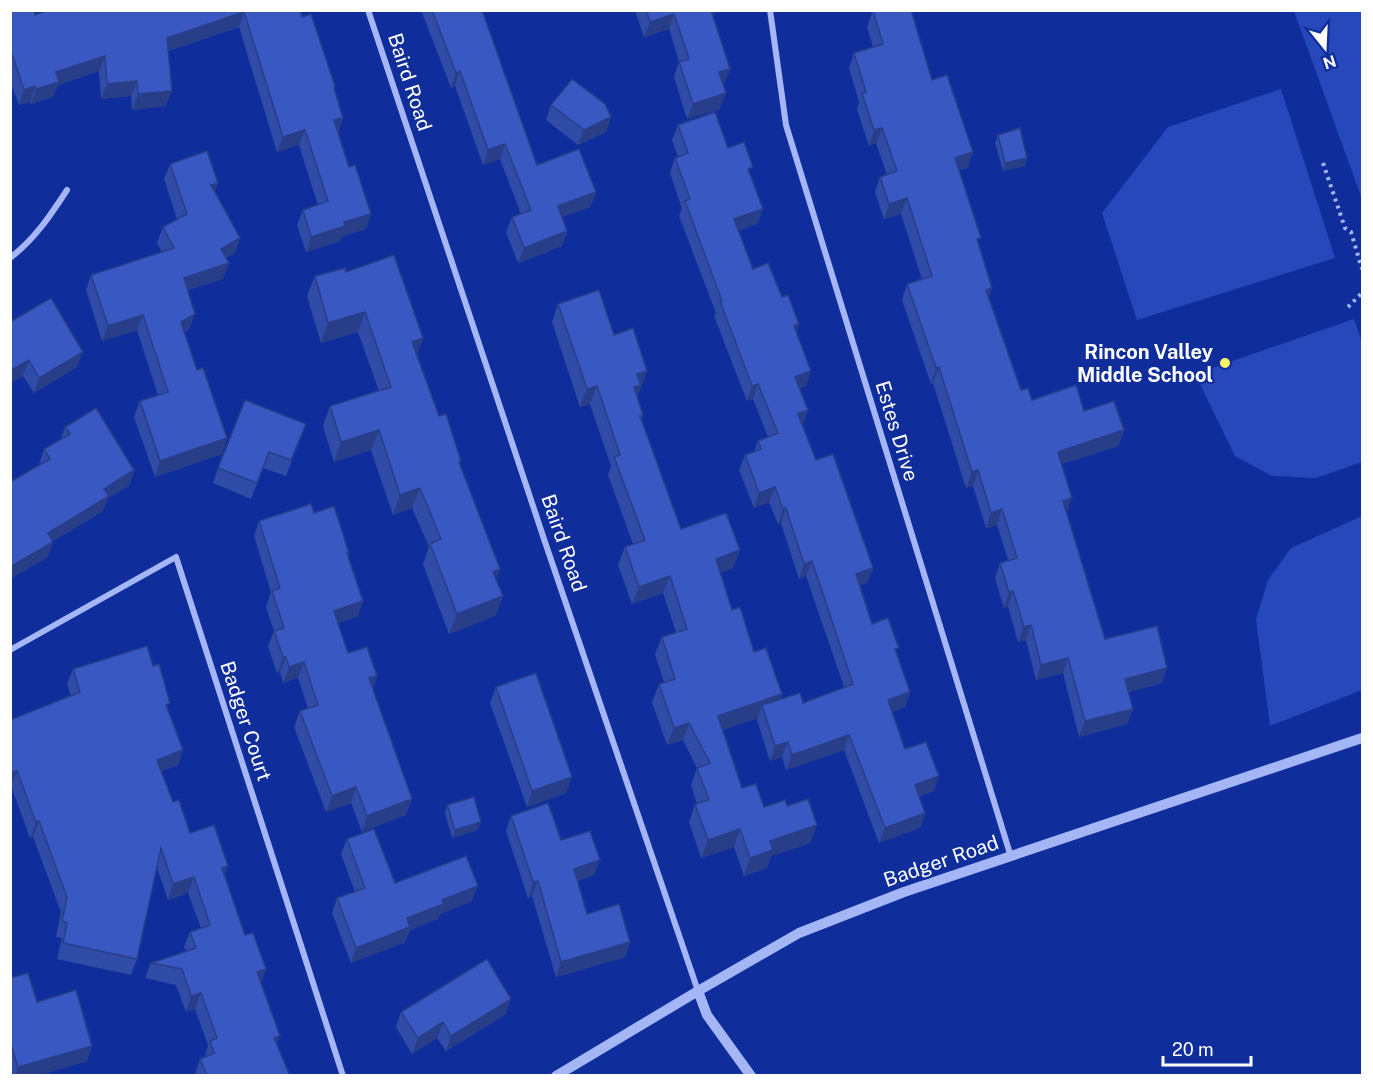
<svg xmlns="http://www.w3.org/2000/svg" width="1373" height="1086" font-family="'Public Sans',sans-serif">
<rect width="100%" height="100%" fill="#102e9b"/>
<g fill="#2648bb">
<polygon points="1294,11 1362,11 1362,199"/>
<polygon points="1281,89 1335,258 1137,320 1102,213 1168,127"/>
<polygon points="1354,319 1362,342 1362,462 1316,478 1272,476 1235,456 1195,374"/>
<polygon points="1362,516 1362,690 1270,726 1256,619 1268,580 1291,548"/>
</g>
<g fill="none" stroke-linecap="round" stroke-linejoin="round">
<g stroke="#a4b6f5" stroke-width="4" stroke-dasharray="3 4.5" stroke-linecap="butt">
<polyline points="1323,163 1345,228 1351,232 1362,269"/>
<polyline points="1348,307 1362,293"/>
</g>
<g stroke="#a4b6f5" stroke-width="6">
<polyline points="368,10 545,542 698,991"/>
<polyline points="770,10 786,125 1011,857"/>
<path d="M10,258C35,239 50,216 67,190"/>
<polyline points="10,650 176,557 343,1076"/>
</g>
<g stroke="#a4b6f5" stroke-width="10">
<polyline points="698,991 707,1015 751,1076"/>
<polyline points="556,1076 698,991 799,933 904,892 1362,738"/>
</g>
</g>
<g fill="#314ca7">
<polygon points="10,10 35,15 300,10 302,17 335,86 334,89 343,118 338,132 366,229 341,237 340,241 306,252 297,225 303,210 318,205 299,145 277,152 239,27 168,51 166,106 132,110 131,96 101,99 99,71 58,85 53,97 31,104 30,102 19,105 10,80"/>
<polygon points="421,10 482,10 537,165 596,192 590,207 562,217 567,231 562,246 518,263 506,232 512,217 521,214 500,159 483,165 455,86 451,88"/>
<polygon points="635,10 716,10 713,18 730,69 724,84 723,85 720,109 687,119 674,77 679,62 669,29 644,37"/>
<polygon points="873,11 932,80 968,168 959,170 978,245 992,288 989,298 1021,390 1032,400 1084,411 1124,430 1118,446 1062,464 1067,513 1105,639 1162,683 1129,692 1133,709 1127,724 1079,737 1063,673 1036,680 1026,640 1018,642 1008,606 1004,608 995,578 1000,563 1008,560 997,525 986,528 973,486 966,488 933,383 931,384 902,300 907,284 922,279 901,214 884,219 875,192 880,177 887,175 876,143 869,146 857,109 859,102 849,68 854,53 873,47 867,27"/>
<polygon points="551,105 611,117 606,132 578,145 546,120"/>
<polygon points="678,125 728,148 750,174 757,224 738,231 753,269 782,297 799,324 796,332 806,386 800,388 808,410 802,425 816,460 873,568 867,583 860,585 872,624 896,654 910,692 905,707 892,712 905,749 934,791 919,796 925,813 920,828 879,843 844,750 786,770 782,757 770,761 757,720 758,718 723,730 742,788 764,807 787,806 810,843 771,856 767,868 744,876 734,847 701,858 689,822 695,804 697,804 691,785 697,768 683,740 667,745 652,702 659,684 664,682 655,654 662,637 676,632 663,593 632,604 618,565 625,547 633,544 608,475 611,466 590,404 580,407 552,322 558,304 614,335 647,371 637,397 643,415 642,420 681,529 733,568 720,573 732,610 754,652 782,694 780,700 803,703 844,687 806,576 799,579 781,523 778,524 769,502 754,508 739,470 745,455 754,451 758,441 768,437 753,399 747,401 714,316 716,313 679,216 682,209 670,173 675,158 678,157 672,140"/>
<polygon points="998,135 1025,166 1003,171 995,143"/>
<polygon points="170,164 218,183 215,191 240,238 235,253 226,258 229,263 223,279 188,290 189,330 184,332 197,370 227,438 222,454 155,477 134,417 140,401 158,395 137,330 102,341 86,290 91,275 162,252 157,243 163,227 177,219 164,179"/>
<polygon points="346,272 423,338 417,354 439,416 460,464 500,569 496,580 503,596 495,616 449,634 423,564 429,547 412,508 393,515 371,450 334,462 323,426 330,406 379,391 358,332 321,343 307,296 315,276"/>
<polygon points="10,322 77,367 34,393 23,376"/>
<polygon points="306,424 286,476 263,468 251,499 213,483 218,468"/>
<polygon points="65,427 134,470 129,486 108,498 103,511 53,541 48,557 10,579 10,482 39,465 44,449 61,439"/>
<polygon points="314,513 349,553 348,556 358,616 338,623 348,653 377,676 373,688 406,815 362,832 351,803 326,812 294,727 300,711 308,708 298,678 283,683 280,672 277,673 268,646 274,631 266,607 271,592 254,536 259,521"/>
<polygon points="153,666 168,710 183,750 178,765 161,771 173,802 190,833 228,866 224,875 261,984 277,1045 290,1076 195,1076 195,1074 200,1059 205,1057 208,1045 195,1009 186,1012 176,985 145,978 151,963 186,951 184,947 190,932 201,928 188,893 168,900 157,868 137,959 131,975 57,959 62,938 56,937 61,912 33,837 30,838 11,786 18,717 71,696 67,684 73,669"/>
<polygon points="496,687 566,793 527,807 490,703"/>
<polygon points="447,805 478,830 452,838 445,813"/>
<polygon points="511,816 561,840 594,875 578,881 587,914 630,942 625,957 556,977 532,896 528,898 506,831"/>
<polygon points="347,839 395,883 472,901 440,914 438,919 410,930 405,942 351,963 332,913 337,898 355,892 341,854"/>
<polygon points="10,978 37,1002 87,1061 37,1076 11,1076"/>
<polygon points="401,1012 506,1014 446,1051 437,1038 412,1054 396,1027"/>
</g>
<g fill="#283e88">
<polygon points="711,10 716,10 711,24"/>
<polygon points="244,12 239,27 162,53 167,38"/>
<polygon points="674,14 669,29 644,37 650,22"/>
<polygon points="105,56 99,71 58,85 53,97 31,104 36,89 56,72"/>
<polygon points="730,69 724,84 713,88 719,72"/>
<polygon points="460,71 455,86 451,88 456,73"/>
<polygon points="137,81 131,96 101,99 107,84"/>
<polygon points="35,86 30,102 19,105 24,90"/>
<polygon points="172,91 166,106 132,110 138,94"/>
<polygon points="726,93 720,109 687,119 693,104"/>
<polygon points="611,117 606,132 578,145 584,130"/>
<polygon points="343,118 337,133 334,120"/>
<polygon points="882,128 876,143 869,146 874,130"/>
<polygon points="305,130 299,145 277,152 283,137"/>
<polygon points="505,144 500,159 483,165 488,150"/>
<polygon points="973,152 968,168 950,173 955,158"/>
<polygon points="1027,158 1025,166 1003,171 1005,163"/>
<polygon points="218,183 212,198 211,185"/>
<polygon points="596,192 590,207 552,221 558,206"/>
<polygon points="907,198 901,214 884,219 889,204"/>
<polygon points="763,209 757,224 729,234 734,219"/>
<polygon points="371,214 366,229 341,237 340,241 306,252 311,237 344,222"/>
<polygon points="567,231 562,246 518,263 524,248"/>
<polygon points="240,238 235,253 215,264 221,249"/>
<polygon points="229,263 223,279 178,293 184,278"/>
<polygon points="992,288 987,303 986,290"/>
<polygon points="365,312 358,332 321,343 328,323"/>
<polygon points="195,314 189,330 175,337 181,322"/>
<polygon points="143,315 137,330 102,341 108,326"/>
<polygon points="799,324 794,339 794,326"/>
<polygon points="423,338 416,358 412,342"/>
<polygon points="83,352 77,367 34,393 39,378"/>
<polygon points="29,360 23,376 10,383 10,371"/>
<polygon points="939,367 933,383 931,384 936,368"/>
<polygon points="647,371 635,403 628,405 637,374"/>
<polygon points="811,371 806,386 790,392 795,377"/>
<polygon points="758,384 753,399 747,401 752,386"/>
<polygon points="597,386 590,404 580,407 587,389"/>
<polygon points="808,410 803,425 792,429 798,414"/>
<polygon points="379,430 371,450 334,462 341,442"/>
<polygon points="1124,430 1118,446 1052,467 1058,452"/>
<polygon points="227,438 222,454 155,477 160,461"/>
<polygon points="134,470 129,486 108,498 103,511 42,548 48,533 104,489"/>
<polygon points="978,470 973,486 966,488 972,472"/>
<polygon points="775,487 769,502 754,508 759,493"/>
<polygon points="420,488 412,508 393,515 400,495"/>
<polygon points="1072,498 1067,513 1063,501"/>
<polygon points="786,508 781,523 778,524 783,509"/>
<polygon points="1002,509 997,525 986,528 991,513"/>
<polygon points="53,542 48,557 10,579 10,567"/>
<polygon points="740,550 733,568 709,577 716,559"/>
<polygon points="812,561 806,576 799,579 804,564"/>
<polygon points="873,568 867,583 850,589 856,574"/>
<polygon points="500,569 493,589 493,572"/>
<polygon points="670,576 663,593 632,604 639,587"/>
<polygon points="1013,591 1008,606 1004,608 1009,592"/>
<polygon points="503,596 495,616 449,634 457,614"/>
<polygon points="363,601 358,616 328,626 334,611"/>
<polygon points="1031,625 1026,640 1018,642 1024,627"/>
<polygon points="283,657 286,657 280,672 277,673"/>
<polygon points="1068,658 1063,673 1036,680 1041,665"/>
<polygon points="304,662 298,678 283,683 289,667"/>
<polygon points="1167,668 1162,683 1120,694 1125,679"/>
<polygon points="377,676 371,691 369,678"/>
<polygon points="910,692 905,707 882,715 888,700"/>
<polygon points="782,694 775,712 762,705 758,718 712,733 718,716"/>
<polygon points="1133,709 1127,724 1079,737 1085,721"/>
<polygon points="689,723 683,740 667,745 674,728"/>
<polygon points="849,735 844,750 786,770 792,755"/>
<polygon points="788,742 782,757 770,761 775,746"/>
<polygon points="183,750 178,765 151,775 157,760"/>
<polygon points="17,771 11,786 10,786 10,773"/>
<polygon points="939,776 934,791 910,800 915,785"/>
<polygon points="572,777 566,793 527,807 532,791"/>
<polygon points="356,787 351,803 326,812 332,796"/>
<polygon points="412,799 406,815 362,832 367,816"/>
<polygon points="925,813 920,828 879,843 885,828"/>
<polygon points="39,821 33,837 30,838 36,822"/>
<polygon points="481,822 478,830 452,838 455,830"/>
<polygon points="817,825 810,843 771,856 767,868 744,876 750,858 770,841"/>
<polygon points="740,829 734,847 701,858 708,840"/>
<polygon points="600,860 594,875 569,884 574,869"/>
<polygon points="228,866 222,881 222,868"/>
<polygon points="194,877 188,893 168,900 173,884"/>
<polygon points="538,881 532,896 528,898 533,882"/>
<polygon points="478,886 472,901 440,914 438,919 410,930 405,942 351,963 356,948 407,918 442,900"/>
<polygon points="630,942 625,957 556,977 561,962"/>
<polygon points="266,969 261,984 257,972"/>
<polygon points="201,993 195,1009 186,1012 191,996"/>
<polygon points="511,999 506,1014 446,1051 451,1036"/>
<polygon points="443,1022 437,1038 412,1054 418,1038"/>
<polygon points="280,1036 274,1052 274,1038"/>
<polygon points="92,1046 87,1061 37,1076 15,1076 18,1067"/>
</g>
<g fill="#3958c2" stroke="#283e88" stroke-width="1.5">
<polygon points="10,10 34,10 35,15 48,10 300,10 302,17 311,14 335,86 334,88 343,118 334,120 349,167 355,165 371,214 344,222 345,226 311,237 303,210 328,201 305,130 283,137 244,12 167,38 172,91 138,94 137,81 107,84 105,56 56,72 59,82 36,89 35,86 24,90 10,48"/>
<polygon points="432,10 482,10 537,165 579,149 596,192 558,206 567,231 524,248 512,217 531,210 505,144 488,150 460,71 456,73"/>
<polygon points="646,10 711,10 730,69 719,72 726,93 693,104 679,62 689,59 674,14 650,22"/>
<polygon points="876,10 911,10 932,80 947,75 973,152 955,158 981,238 977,239 992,288 986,290 1021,390 1028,388 1032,400 1076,385 1084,411 1114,401 1124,430 1058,452 1072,498 1063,501 1105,639 1157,626 1167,668 1125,679 1133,709 1085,721 1068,658 1041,665 1031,625 1024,627 1013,591 1009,592 1000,563 1017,558 1002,509 991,513 978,470 972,472 939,367 936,368 907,284 932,276 907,198 889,204 880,177 897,171 882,128 874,130 862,93 866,92 854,53 883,44 873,11"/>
<polygon points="572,79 605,104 611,117 584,130 551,105"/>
<polygon points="715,112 728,148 744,142 753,167 748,169 763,209 734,219 753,269 768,263 782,297 788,295 799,324 794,326 811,371 795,377 808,410 798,414 816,460 833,454 873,568 856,574 872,624 888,618 899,648 895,649 910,692 888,700 905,749 926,742 939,776 915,785 925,813 885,828 849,735 792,755 788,742 775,746 762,705 800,693 803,703 853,684 812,561 804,564 786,508 783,509 775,487 759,493 745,455 761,449 758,441 778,433 758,384 752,386 720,301 722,301 685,201 690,199 675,158 688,153 678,125"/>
<polygon points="1020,128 1027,158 1005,163 998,135"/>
<polygon points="207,151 218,183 211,185 240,238 221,249 229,263 184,278 195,314 181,322 197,370 203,368 227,438 160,461 140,401 168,392 143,315 108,326 91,275 174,248 163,227 187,214 170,164"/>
<polygon points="394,255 423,338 412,342 439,416 446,414 461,461 459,462 500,569 493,572 503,596 457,614 430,544 441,539 420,488 400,495 379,430 341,442 330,406 391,387 365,312 328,323 315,276 345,268 346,272"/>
<polygon points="599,290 614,335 633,328 647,371 637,374 641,385 634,387 643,415 640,416 681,529 726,513 740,550 716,559 732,610 740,607 754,652 766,648 782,694 718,716 742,788 756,784 764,807 785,800 787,806 808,799 817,825 770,841 773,850 750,858 740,829 708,840 695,804 709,800 697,768 710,763 689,723 674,728 659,684 675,679 662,637 687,629 670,576 639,587 625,547 645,540 614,457 620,455 597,386 587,389 558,304"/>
<polygon points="51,298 83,352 39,378 29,360 10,371 10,322"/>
<polygon points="245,400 306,424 291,460 269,452 257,483 218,468"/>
<polygon points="96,408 134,470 104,489 109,496 48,533 53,542 10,567 10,482 50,459 44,449 70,434 65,427"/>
<polygon points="311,504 314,513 334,506 349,553 347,553 363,601 334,611 348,653 367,647 377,676 369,678 412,799 367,816 356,787 332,796 300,711 318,705 304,662 289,667 286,657 283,657 274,631 284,628 272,591 280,588 259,521"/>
<polygon points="147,646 153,666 159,664 170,703 166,705 183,750 157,760 173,802 179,800 190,833 214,825 228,866 222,868 245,935 253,933 266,969 257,972 280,1036 274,1038 290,1076 207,1076 200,1059 214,1053 210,1041 217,1038 201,993 191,996 182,969 151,963 196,948 190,932 210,925 194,877 173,884 161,848 137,959 63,943 67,923 62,921 67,897 39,821 36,822 17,771 10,773 10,720 80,692 73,669"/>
<polygon points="536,673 572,777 532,791 496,687"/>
<polygon points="474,797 481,822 455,830 447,805"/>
<polygon points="548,803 561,840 590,831 600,860 574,869 587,914 619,904 630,942 561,962 538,881 533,882 511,816"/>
<polygon points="374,829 395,883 466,856 478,886 442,900 444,904 407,918 410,927 356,948 337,898 365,888 347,839"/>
<polygon points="487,959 511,999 451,1036 443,1022 418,1038 401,1012"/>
<polygon points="28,973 37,1002 76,990 92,1046 18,1067 10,1041 10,978"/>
</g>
<circle fill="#fff567" stroke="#102e9b" stroke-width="2" cx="1225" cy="363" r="6"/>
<g text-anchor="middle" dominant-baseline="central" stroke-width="4.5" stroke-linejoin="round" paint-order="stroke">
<g font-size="20" fill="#fff" stroke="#102e9b">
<text transform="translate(410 82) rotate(72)">Baird Road</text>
<text transform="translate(897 431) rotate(73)">Estes Drive</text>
<text transform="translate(564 543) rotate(71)">Baird Road</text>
<text transform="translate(246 721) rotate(72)">Badger Court</text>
<text transform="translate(941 861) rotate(-19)">Badger Road</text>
</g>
<g font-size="20" font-weight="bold" fill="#fff" stroke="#102e9b" text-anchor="end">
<text x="1213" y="352">Rincon Valley<tspan x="1213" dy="23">Middle School</tspan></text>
</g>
</g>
<rect width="1373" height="1086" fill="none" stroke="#ffffff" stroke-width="24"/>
<g transform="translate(1325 48) rotate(162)" stroke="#102e9b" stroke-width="4.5" paint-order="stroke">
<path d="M0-4.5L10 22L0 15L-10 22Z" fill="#ffffff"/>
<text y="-9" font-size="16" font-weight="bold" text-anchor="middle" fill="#ffffff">N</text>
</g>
<path d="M1163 1056v9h88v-9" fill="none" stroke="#ffffff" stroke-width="3"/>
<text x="1172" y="1056" font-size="18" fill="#ffffff" stroke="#102e9b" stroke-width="4.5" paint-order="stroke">20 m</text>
</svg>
